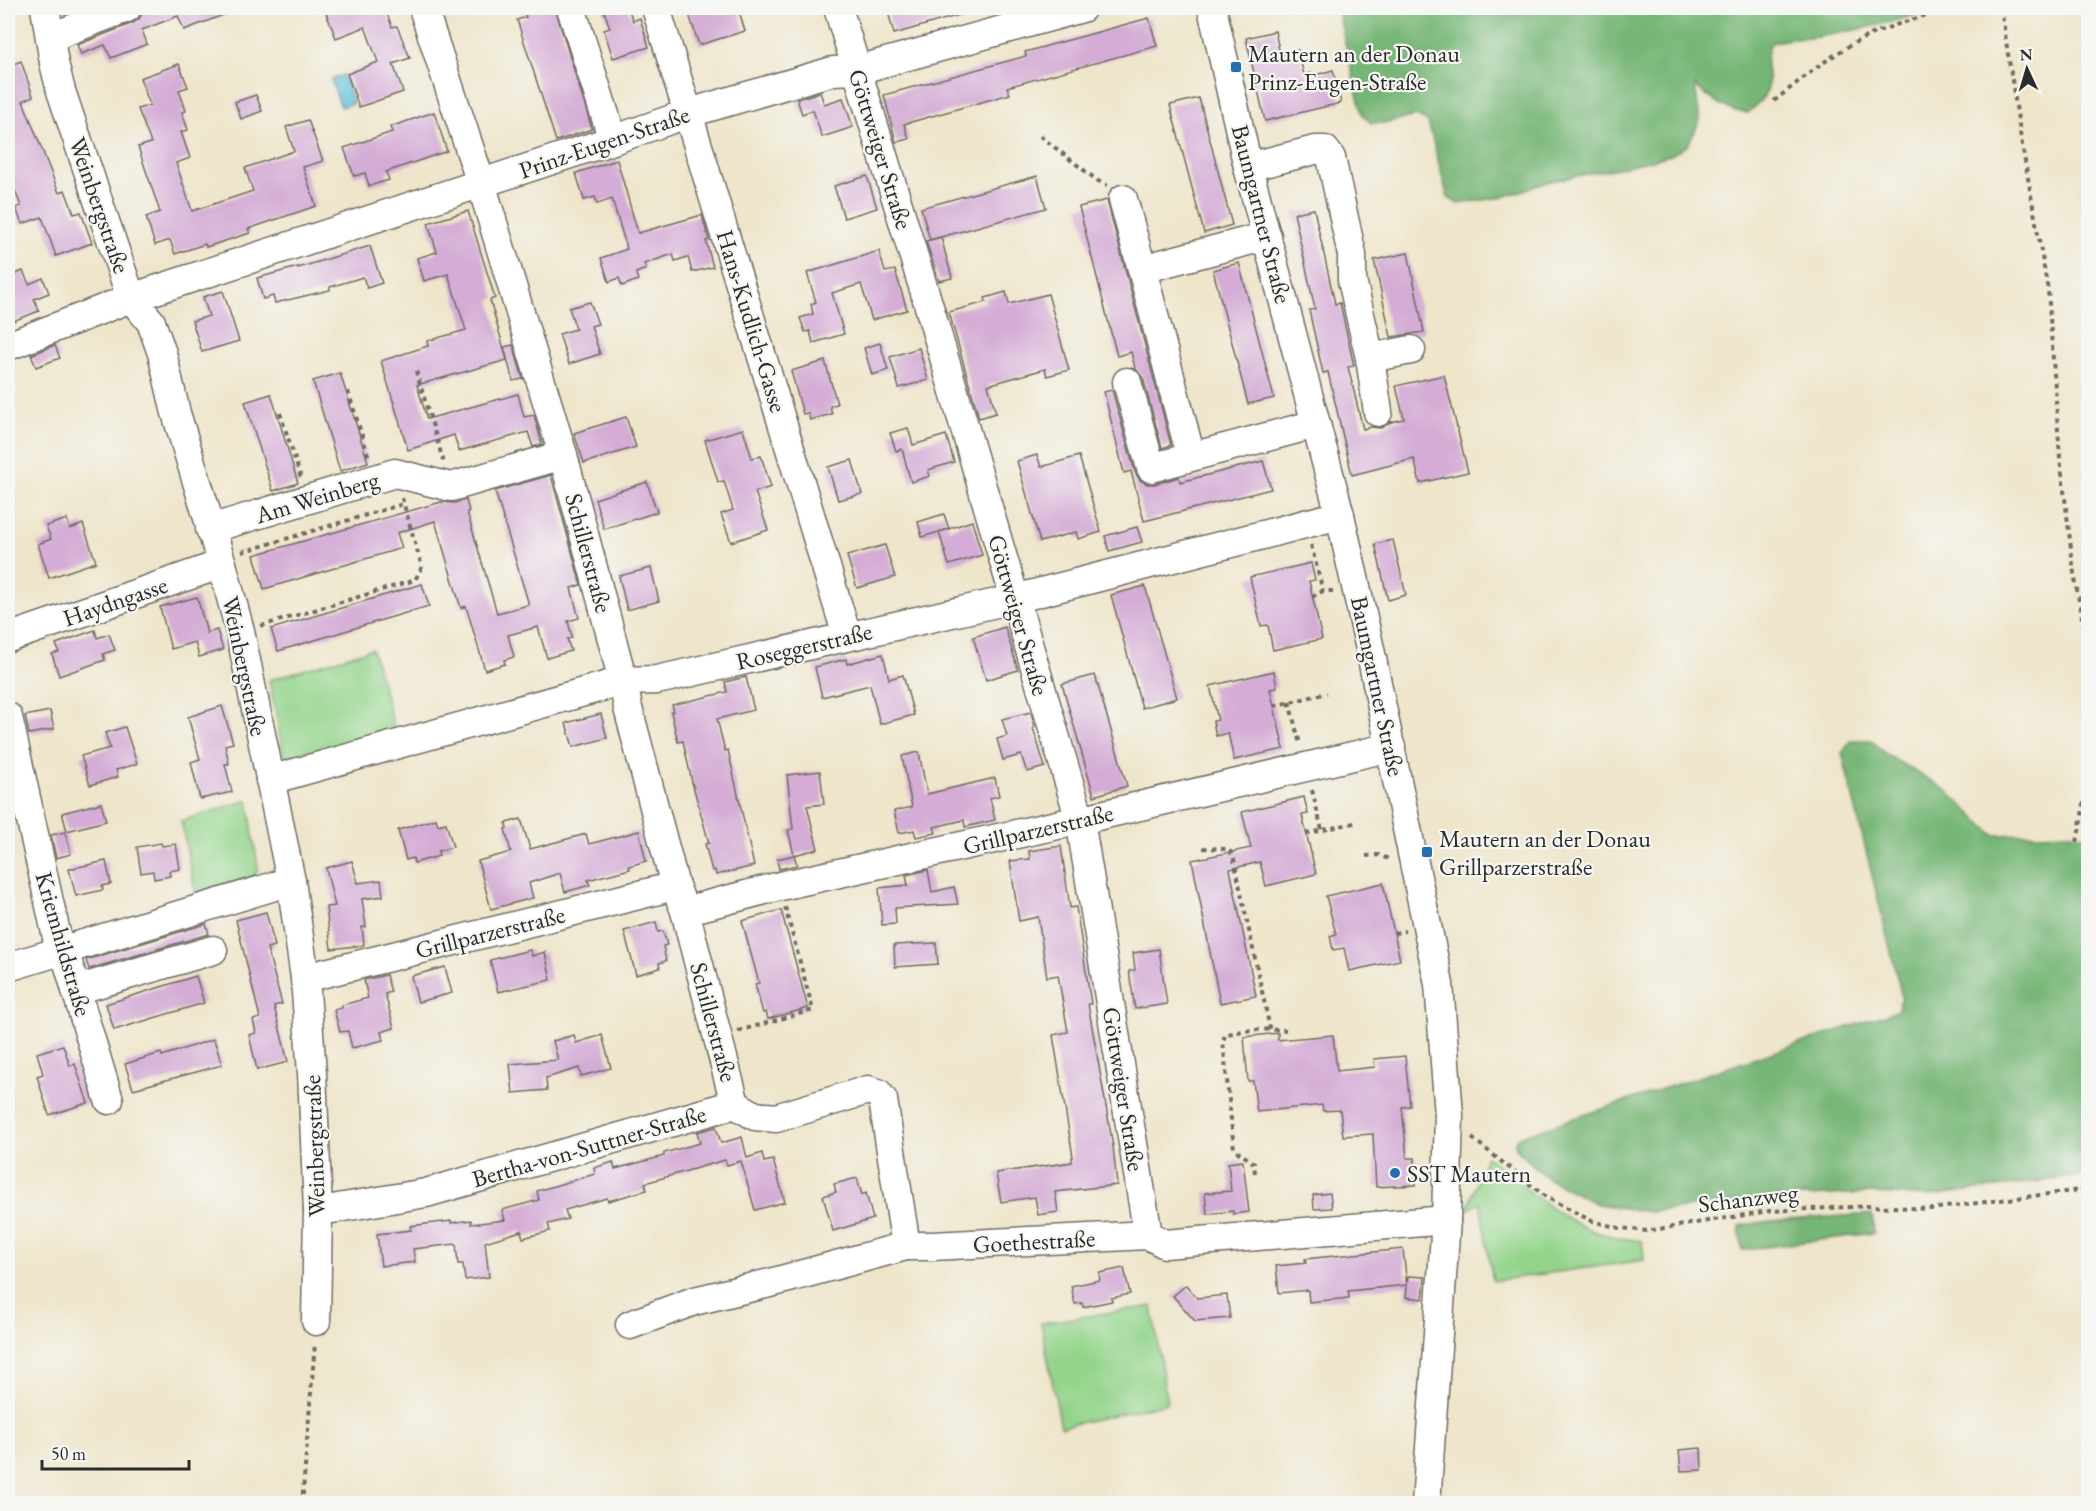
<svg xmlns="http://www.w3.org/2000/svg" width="2096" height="1511" font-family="'EB Garamond',serif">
<rect width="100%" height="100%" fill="#f6f6f2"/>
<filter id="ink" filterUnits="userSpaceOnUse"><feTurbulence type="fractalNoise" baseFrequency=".0167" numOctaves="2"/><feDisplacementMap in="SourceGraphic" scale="12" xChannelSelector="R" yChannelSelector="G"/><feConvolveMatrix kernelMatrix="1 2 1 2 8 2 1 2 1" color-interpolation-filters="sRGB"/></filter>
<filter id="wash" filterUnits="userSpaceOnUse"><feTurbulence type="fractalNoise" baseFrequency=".008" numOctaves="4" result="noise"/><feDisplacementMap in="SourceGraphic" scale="24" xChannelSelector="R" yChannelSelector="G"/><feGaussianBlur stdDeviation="1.35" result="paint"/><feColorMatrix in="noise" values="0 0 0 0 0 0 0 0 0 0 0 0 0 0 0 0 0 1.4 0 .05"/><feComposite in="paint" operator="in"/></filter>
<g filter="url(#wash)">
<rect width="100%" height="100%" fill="#eee5ca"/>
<g fill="#93d48a" stroke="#5f805a" stroke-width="1.5">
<polygon points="372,649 397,737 297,765 284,756 269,680"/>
<polygon points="248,800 258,869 253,878 196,895 181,821"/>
<path d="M1486,1156C1518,1181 1550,1212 1588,1229C1605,1236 1624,1239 1642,1241L1644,1260L1493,1281L1480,1203L1467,1210Z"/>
<polygon points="1152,1306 1167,1403 1061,1427 1041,1323"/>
</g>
<g fill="#76b676" stroke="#507050" stroke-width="1.5">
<path d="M1337,8H1936C1902,21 1853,31 1817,37C1800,40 1788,37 1771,43C1756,76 1787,80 1748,113C1723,110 1714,101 1695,86L1700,120L1688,145L1671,155L1623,167L1551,181L1503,197L1458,204L1448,198L1428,122L1416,116L1383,123H1371L1362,114Z"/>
<polygon points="1852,740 1871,740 1887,755 1945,789 1994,835 2072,833 2088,837 2088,1175 1930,1196 1870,1193 1768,1198 1650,1212 1597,1204 1548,1179 1518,1151 1515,1145 1516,1139 1521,1136 1897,1011 1902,997 1842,753"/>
<polygon points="1872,1214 1874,1233 1742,1250 1739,1226 1770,1221"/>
</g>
<polygon fill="#60c5dd" stroke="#467884" stroke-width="1.5" points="343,75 353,103 341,107 331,80"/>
<g id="blocks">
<g fill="#d4acd5">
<polygon points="154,8 239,9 184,30 178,16 142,30 147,44 111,58 105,45 81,54 77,45 133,23 139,19 143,12"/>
<polygon points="324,8 385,8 392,27 397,26 410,58 393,64 403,92 359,107 347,74 378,62 365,27 336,38"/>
<polygon points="523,8 555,8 592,129 556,141 517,20 526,17"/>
<polygon points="603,8 628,8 633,21 640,18 649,47 613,58 604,30 610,28"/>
<polygon points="687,8 711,8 713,13 738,8 745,31 699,45"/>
<polygon points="887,8 970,8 970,12 894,34"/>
<polygon points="1149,18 1157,46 1007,87 1010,94 904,124 909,139 896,142 884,95 1026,56 1025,52"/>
<polygon points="1275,31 1280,55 1298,50 1304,75 1311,73 1312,76 1333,70 1341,103 1265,121 1246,38"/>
<polygon points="21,61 33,96 23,101 59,193 65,190 74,214 81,212 92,243 56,256 42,217 22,224 16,208 21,206 8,172 8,64 9,66"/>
<polygon points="179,64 188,87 179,90 186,111 182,112 188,130 181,132 190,158 176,163 192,211 253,191 245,168 294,151 286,127 308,120 323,161 303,167 316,206 248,229 250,233 206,247 205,244 175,254 170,240 155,245 146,217 160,212 138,147 151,143 138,109 150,105 140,78"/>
<polygon points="820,92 824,104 843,98 853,127 822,137 813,110 802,114 797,99"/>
<polygon points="256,95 262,111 241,119 235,102"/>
<polygon points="1199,98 1232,225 1204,233 1170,105"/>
<polygon points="434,112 447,151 386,172 389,180 369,186 365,173 354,176 344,148 392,132 390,127"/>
<polygon points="617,160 638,233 702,215 709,240 706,241 713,267 692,272 688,257 675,261 673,254 644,264 646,269 636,273 638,280 622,286 619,278 609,282 601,258 627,249 612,199 597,204 595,197 584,200 576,173"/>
<polygon points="867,176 877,208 844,218 834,186"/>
<polygon points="1037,176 1046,208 930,240 921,208"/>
<polygon points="1107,200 1171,445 1162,448 1143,378 1135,368 1131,352 1117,356 1079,207"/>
<polygon points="1314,209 1335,304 1340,303 1354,366 1348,367 1363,429 1371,427 1381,428 1391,422 1404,419 1396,386 1444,375 1468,472 1420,483 1414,459 1352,475 1328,372 1323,373 1309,310 1315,309 1294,213"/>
<polygon points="468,211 495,298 490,300 507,360 417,385 427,419 518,394 524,417 534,415 542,444 533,447 528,432 459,451 454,435 408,450 381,361 428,346 427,341 466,330 448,274 424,281 417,258 437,252 428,223"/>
<polygon points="941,237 952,278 939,281 926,241"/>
<polygon points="370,246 382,283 367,288 363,277 330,287 330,290 275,303 273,296 263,299 257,278 298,267 298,268"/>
<polygon points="879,251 885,272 895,270 907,310 872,320 861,284 832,293 844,334 813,343 810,331 805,332 800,318 813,314 811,304 816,302 807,273"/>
<polygon points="1408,253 1424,332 1391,337 1374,260"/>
<polygon points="1239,263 1274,398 1248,404 1213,270"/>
<polygon points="23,271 29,284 43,278 49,293 34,299 39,311 8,323 8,277"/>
<polygon points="223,291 239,341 202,352 192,321 209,316 203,297"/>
<polygon points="1006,292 1009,304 1048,294 1069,370 1047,376 1045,369 988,385 996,413 979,418 949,312 986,302 985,298"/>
<polygon points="590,302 598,324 591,326 600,354 569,364 559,334 576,329 569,308"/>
<polygon points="880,343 888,370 872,375 864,348"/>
<polygon points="55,345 60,358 36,367 31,355"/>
<polygon points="513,345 523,379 513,381 504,347"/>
<polygon points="919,348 928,380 899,388 890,357"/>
<polygon points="825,361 837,404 830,406 832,414 810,420 808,413 803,414 791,371"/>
<polygon points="340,373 368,462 340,471 313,381"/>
<polygon points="1112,390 1135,472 1140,480 1147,484 1155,484 1179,477 1180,482 1263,461 1271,489 1144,521 1131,471 1124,473 1104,392"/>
<polygon points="271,394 298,483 273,491 245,402"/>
<polygon points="626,417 636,447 584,463 574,433"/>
<polygon points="908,428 913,445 946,435 954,462 928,470 930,476 911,482 902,449 896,451 890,433"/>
<polygon points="743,429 752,458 761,456 771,487 755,492 768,530 731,542 721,514 733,510 724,481 718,482 705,440"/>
<polygon points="1037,455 1041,467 1079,456 1101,532 1078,539 1076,532 1040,542 1017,461"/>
<polygon points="852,460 862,494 838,500 828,467"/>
<polygon points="551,475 581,585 571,588 579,618 568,621 572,638 567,639 571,651 547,658 538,627 508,635 514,657 504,660 505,664 485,670 466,606 461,608 435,521 397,533 402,548 264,589 254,555 441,502 455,503 466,500 469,511 467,512 497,613 529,605 495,491"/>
<polygon points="647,482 657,512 604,529 595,499"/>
<polygon points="944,514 949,529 922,537 918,522"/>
<polygon points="67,519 70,529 83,524 96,562 49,578 38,544 51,539 46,526"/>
<polygon points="972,521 982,555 949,565 939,532"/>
<polygon points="1137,527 1142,542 1109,551 1105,536"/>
<polygon points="1393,540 1406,595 1388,600 1375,544"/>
<polygon points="885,545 895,577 857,588 847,556"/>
<polygon points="1311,563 1315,580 1309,581 1322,639 1273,650 1268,625 1261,626 1250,577"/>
<polygon points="651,568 659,601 627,610 619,576"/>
<polygon points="422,584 429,606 278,651 271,629"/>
<polygon points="1145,586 1177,698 1142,708 1111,595"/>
<polygon points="197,597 207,633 217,630 223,650 199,657 195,642 171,649 160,607"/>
<polygon points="1005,627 1018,670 986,680 973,637"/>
<polygon points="95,630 97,638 109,634 115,650 103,654 105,660 59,676 52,654 59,652 56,644"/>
<polygon points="883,654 889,679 903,675 914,715 880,724 870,685 822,697 815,667 846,659 847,664"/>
<polygon points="1274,671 1277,688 1270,689 1284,749 1234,760 1228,733 1216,736 1213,721 1218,720 1210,686"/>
<polygon points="1095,675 1127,786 1094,796 1062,684"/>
<polygon points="746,677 754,710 717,719 725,751 728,750 754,866 716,875 715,870 712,871 705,844 709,843 692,782 683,741 678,742 671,712 674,711 672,705 727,692 725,682"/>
<polygon points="222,706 233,743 225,745 229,764 225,764 232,792 200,799 191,762 200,759 188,717"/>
<polygon points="50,711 54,729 29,734 25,716"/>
<polygon points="1031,712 1035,727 1033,728 1045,767 1027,772 1021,755 1003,760 997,739 1007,736 1002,719"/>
<polygon points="601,714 607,738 573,747 566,723"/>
<polygon points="125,727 137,764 116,770 118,777 90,785 81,756 110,748 105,733"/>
<polygon points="919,752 927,794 995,778 999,796 990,798 995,820 965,827 964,820 934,827 936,833 916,837 914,830 899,833 894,811 912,807 902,756"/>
<polygon points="820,771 824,804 807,806 818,849 794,855 788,830 793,829 787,775"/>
<polygon points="1304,797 1308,814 1302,815 1316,874 1266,886 1260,862 1230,869 1256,996 1220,1003 1192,860 1251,848 1242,812"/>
<polygon points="101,803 106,821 67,831 62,813"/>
<polygon points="436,819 438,825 446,823 453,847 438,851 439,856 414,863 413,858 406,860 398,830"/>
<polygon points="521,819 530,849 586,834 589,844 639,831 646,861 629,866 630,869 588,880 590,885 565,892 560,873 529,883 533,898 491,909 478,861 511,852 505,829 507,828 506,823"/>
<polygon points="65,832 71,854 56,858 51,835"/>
<polygon points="161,843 162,846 176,844 180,869 169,871 170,876 154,879 153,871 141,873 137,847"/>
<polygon points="1061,846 1070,908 1076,907 1091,1004 1088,1004 1113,1146 1117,1185 1055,1192 1058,1212 1038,1215 1035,1197 1001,1202 996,1173 1072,1162 1072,1157 1073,1157 1053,1035 1068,1032 1058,975 1047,977 1038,917 1019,921 1010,861 1030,859 1029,851"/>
<polygon points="794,855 797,865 779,869 777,859"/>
<polygon points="106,861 111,884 102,886 103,890 76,896 69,869"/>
<polygon points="352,861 358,883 381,880 383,896 362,899 366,927 362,927 364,945 331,949 326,907 335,906 326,868"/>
<polygon points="928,870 932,892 954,887 958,904 895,908 896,924 882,925 879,888 908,885 906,875"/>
<polygon points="1383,883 1400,960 1349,971 1344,948 1333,950 1330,936 1336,934 1326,896"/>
<polygon points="781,910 808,1008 768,1019 766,1012 763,1013 755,984 759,983 742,921"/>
<polygon points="266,912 275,946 267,948 282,1004 274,1006 288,1062 257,1070 249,1035 256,1033 253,1020 260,1018 236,920"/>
<polygon points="656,922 658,932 663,931 667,945 663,946 666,961 659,963 660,968 636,975 624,931"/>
<polygon points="206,924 209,934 89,969 86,960"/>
<polygon points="936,943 938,964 895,967 894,945"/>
<polygon points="1159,949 1167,1004 1135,1009 1129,971 1135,970 1133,953"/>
<polygon points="530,950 532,956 545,952 551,980 498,992 490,960"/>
<polygon points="445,967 452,993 418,1002 411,976"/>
<polygon points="386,975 391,992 385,994 394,1028 381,1032 383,1040 352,1048 348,1031 340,1032 334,1010 342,1008 342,1005 368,998 364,980"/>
<polygon points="196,976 204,1003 114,1030 106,1004"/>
<polygon points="1278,1033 1278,1040 1333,1035 1337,1071 1375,1067 1374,1059 1405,1056 1410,1106 1402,1107 1407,1158 1415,1158 1416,1185 1376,1187 1373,1134 1343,1136 1340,1110 1323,1111 1322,1105 1257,1112 1253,1081 1248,1081 1244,1037"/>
<polygon points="574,1035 576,1043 602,1035 611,1068 581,1076 579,1068 546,1078 547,1090 513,1093 510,1064 558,1060 553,1041"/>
<polygon points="214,1039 222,1065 133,1089 125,1064 161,1053 162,1056"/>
<polygon points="63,1045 70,1066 75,1064 88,1103 49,1115 37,1076 43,1074 37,1053"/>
<polygon points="716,1127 721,1143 742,1137 747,1158 762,1153 764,1162 773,1160 785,1202 755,1210 741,1161 727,1165 725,1160 645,1183 647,1190 608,1201 607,1198 565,1210 568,1219 548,1224 550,1231 523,1238 521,1231 485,1242 489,1277 465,1280 463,1264 458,1264 456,1244 413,1249 415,1262 381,1266 377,1234 411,1230 410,1226 451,1221 451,1223 471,1220 471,1224 505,1220 502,1210 539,1200 537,1191 595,1174 594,1168 613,1162 615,1169 664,1156 664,1153 700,1143 697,1132"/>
<polygon points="1243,1161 1249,1212 1233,1214 1233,1211 1207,1214 1205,1193 1231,1191 1228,1163"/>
<polygon points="857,1178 862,1195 866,1193 873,1219 833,1231 823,1196 836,1192 834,1184"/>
<polygon points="1330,1193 1332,1208 1314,1209 1313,1195"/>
<polygon points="1403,1249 1407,1285 1348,1291 1349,1298 1309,1302 1308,1290 1279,1293 1276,1266 1306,1263 1305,1259"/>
<polygon points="1124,1268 1130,1294 1111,1298 1112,1301 1083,1307 1082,1303 1075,1304 1071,1286 1100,1280 1099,1273"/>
<polygon points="1408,1276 1425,1277 1423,1299 1406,1297"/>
<polygon points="1186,1285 1197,1298 1227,1295 1230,1318 1195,1321 1173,1296"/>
<polygon points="1701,1448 1702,1470 1681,1471 1679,1450"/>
</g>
</g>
</g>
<g filter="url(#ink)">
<use href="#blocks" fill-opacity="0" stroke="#6f6c63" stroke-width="1.5"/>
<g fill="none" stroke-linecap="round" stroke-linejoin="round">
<g stroke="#6f6c63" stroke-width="31">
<g id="minor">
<polyline points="45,8 54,63 61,91 131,298 151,322 162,353 176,413 222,564 240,631 291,881 305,978 312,1073 318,1210 316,1321"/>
<polyline points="423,8 481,183 563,455 623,681 628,708 675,886 685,911 735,1104"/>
<polyline points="571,8 613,140"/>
<polyline points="656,8 847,636"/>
<polyline points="838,8 928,303 1080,820 1148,1235"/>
<polyline points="1212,8 1248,167 1340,515 1370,649 1439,984 1449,1115 1446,1220 1426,1504"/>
<polyline points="51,37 127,8"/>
<polyline points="1248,167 1315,150 1325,150 1331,158 1352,255 1352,280 1370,358 1378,412"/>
<polyline points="1123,199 1142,269 1267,236"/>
<polyline points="1142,269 1191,457 1316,424"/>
<polyline points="8,346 131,298 613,140 689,113 833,71 857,70 1082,8"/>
<polyline points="1370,358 1411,350"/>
<polyline points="1127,382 1151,468 1191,457"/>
<polyline points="210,529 395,473 451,487 563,455"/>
<polyline points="8,638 222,564"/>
<polyline points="8,717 60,951 68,963 109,1100"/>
<polyline points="270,780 623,681 657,680 1014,599 1340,515"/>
<polyline points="685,911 780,886 1080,820 1391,747"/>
<polyline points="8,967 291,881"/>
<polyline points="305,978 675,886"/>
<polyline points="76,990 213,950"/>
<polyline points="318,1210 332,1209 426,1193 735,1104 755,1116 776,1118 868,1090 878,1093 883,1100 906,1246"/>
<polyline points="630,1325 694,1301 774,1282 906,1246 932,1246 1148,1235 1165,1244 1446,1220"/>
</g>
</g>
<g stroke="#6f6c63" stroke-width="4" stroke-dasharray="4.5 4.5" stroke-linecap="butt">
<polyline points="2001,8 2021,139 2048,290 2060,457 2074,573 2088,650"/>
<path d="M1774,101C1802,79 1830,55 1862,39C1889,25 1918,19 1946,8"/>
<polyline points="1040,136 1098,181 1107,185"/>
<polyline points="416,371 444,463"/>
<polyline points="348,391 369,458"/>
<polyline points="280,413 301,478"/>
<polyline points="1311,545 1323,591"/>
<polyline points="242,552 403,504"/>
<polyline points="1312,597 1323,591 1334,591"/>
<polyline points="261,626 415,580 422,567 402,498"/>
<polyline points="1289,702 1300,744"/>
<polyline points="1274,706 1327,693"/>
<polyline points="1312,790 1322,830"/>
<polyline points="1306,834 1358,822"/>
<polyline points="2077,842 2088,782"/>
<polyline points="1203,848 1228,849 1233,855 1270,1029"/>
<polyline points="1366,856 1378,855 1389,859"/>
<polyline points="1394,933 1405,931"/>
<polyline points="738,1031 813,1010 785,907"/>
<polyline points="1472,1138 1546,1197 1592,1221 1619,1228 1647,1231 1769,1211 1871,1206 1930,1209 2088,1189"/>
<path d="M1255,1173L1254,1163L1234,1149L1223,1041L1225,1035C1244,1029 1267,1029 1286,1030"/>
<polyline points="302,1504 315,1343"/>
</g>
<use href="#minor" stroke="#fff" stroke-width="28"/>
</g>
</g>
<g fill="#1f6fb2" stroke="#f6f6f2" stroke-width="2">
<rect x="1230" y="61" width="12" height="12" rx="3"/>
<rect x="1421" y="846" width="12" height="12" rx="3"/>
<circle cx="1395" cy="1173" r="6"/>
</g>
<g text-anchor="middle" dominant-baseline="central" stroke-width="4.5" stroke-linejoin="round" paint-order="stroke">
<g font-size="24" fill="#2b2b2b" stroke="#f6f6f2" text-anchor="start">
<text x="1248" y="53">Mautern an der Donau<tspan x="1248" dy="28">Prinz-Eugen-Straße</tspan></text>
<text x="1439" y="838">Mautern an der Donau<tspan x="1439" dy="28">Grillparzerstraße</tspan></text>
<text x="1407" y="1173">SST Mautern</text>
</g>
<g font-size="24" fill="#2b2b2b" stroke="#f6f6f2">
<text transform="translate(604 142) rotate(-19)">Prinz-Eugen-Straße</text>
<text transform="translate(881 149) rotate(73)">Göttweiger Straße</text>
<text transform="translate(100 205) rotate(71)">Weinbergstraße</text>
<text transform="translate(1262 214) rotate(76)">Baumgartner Straße</text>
<text transform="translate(752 321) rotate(73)">Hans-Kudlich-Gasse</text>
<text transform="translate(317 497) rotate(-17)">Am Weinberg</text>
<text transform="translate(589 553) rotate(75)">Schillerstraße</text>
<text transform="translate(115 601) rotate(-19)">Haydngasse</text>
<text transform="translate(1019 615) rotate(74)">Göttweiger Straße</text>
<text transform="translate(804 646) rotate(-13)">Roseggerstraße</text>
<text transform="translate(245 666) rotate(78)">Weinbergstraße</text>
<text transform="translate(1378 686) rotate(78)">Baumgartner Straße</text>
<text transform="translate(1038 829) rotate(-13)">Grillparzerstraße</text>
<text transform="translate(490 932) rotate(-14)">Grillparzerstraße</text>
<text transform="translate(64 944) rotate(74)">Kriemhildstraße</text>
<text transform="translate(714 1022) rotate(75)">Schillerstraße</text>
<text transform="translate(1124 1089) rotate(81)">Göttweiger Straße</text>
<text transform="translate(314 1146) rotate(-92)">Weinbergstraße</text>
<text transform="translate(589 1146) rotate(-16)">Bertha-von-Suttner-Straße</text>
<text transform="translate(1748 1198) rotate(-7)">Schanzweg</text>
<text transform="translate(1034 1241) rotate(-3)">Goethestraße</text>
</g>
</g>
<rect width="2096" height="1511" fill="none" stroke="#f6f6f2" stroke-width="30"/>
<g transform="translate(2027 69) rotate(356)" stroke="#f6f6f2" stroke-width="4.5" paint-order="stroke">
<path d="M0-4.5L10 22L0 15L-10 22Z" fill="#2b2b2b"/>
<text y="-9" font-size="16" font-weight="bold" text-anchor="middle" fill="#2b2b2b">N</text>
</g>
<path d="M42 1460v9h147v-9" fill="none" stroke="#2b2b2b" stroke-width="3"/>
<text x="51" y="1460" font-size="18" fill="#2b2b2b" stroke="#f6f6f2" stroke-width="4.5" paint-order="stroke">50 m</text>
</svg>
